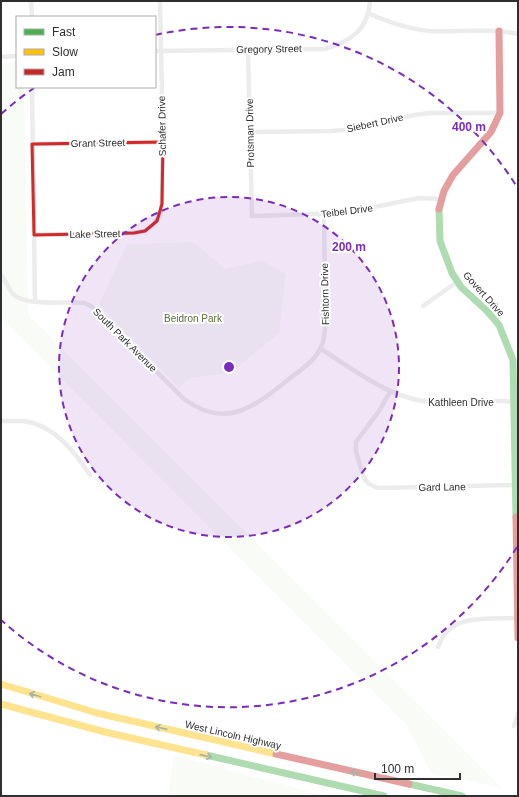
<svg xmlns="http://www.w3.org/2000/svg" width="519" height="797" font-family="Helvetica,sans-serif">
<rect width="100%" height="100%" fill="#fff"/>
<g fill="#f2f5ec">
<polygon points="17,62 17,87 24,87 28,315 502,788 431,773 407,726 1,318 1,64"/>
<polygon points="193,242 225,269 262,261 286,274 279,333 230,373 190,378 179,388 99,305 127,244"/>
<polygon points="174,755 324,796 168,796"/>
</g>
<g fill="none" stroke-linecap="round" stroke-linejoin="round">
<g stroke="#d4d4d4" stroke-width="4.5">
<polyline points="31,1 32,17"/>
<path d="M368,13C388,22 408,29 429,31C459,32 489,28 518,34"/>
<polyline points="248,50 252,216 344,213 419,198 441,199"/>
<path d="M155,51L325,49C351,41 368,30 370,1"/>
<polyline points="1,57 17,56"/>
<polyline points="32,87 35,302"/>
<polyline points="249,132 332,131 354,129 414,115 429,113 500,113"/>
<polyline points="32,144 163,142"/>
<polyline points="34,235 134,233 145,231 153,225 160,216 162,204 163,142 160,1"/>
<path d="M1,275C6,281 8,288 13,294C26,307 65,301 84,303L91,306L184,399C226,430 254,407 289,379C302,369 318,359 323,342C327,326 325,309 325,293C325,267 324,241 324,214"/>
<polyline points="423,306 457,282"/>
<path d="M321,349C359,373 395,403 442,403C466,403 494,398 518,403"/>
<polyline points="390,392 379,411 356,442 356,452 364,478 369,484 378,488 515,485"/>
<path d="M1,421C8,421 16,421 23,421C53,424 75,452 90,475"/>
<path d="M438,647C440,644 441,639 443,636C457,614 495,619 518,618"/>
<polyline points="514,726 518,714"/>
</g>
<g stroke="#4caf50" stroke-width="7">
<polyline points="439,209 440,241 452,273 461,287 487,311 499,325 513,360 516,517"/>
<polyline points="206,755 384,796"/>
<polyline points="409,784 462,796"/>
</g>
<g stroke="#ffc107" stroke-width="7">
<polyline points="1,684 97,713 276,754"/>
<polyline points="1,704 105,732 206,755"/>
</g>
<g stroke="#c62828" stroke-width="7">
<polyline points="439,209 444,191 453,175 491,132 500,113 499,31"/>
<polyline points="516,517 518,638"/>
<polyline points="276,754 409,784"/>
</g>
</g>
<defs><path id="oneway-shaft" d="M-6 0H5M1.5-3L5.5 0L1.5 3" fill="none" stroke-width="1.6" stroke-linecap="round" stroke-linejoin="round"/></defs>
<g stroke="#395c3b">
<use href="#oneway-shaft" transform="translate(35 695) rotate(-164)"/>
<use href="#oneway-shaft" transform="translate(161 728) rotate(-167)"/>
<use href="#oneway-shaft" transform="translate(206 756) rotate(13)"/>
<use href="#oneway-shaft" transform="translate(356 773) rotate(-168)"/>
</g>
<path d="M0 0H519V797H0ZM163,142L162,204L157,221L145,231L134,233L34,235L32,144Z" fill="#fff" fill-opacity=".55" fill-rule="evenodd"/>
<path fill="none" stroke="#d62828" stroke-width="3" stroke-linejoin="round" d="M163,142L162,204L157,221L145,231L134,233L34,235L32,144Z"/>
<circle cx="229" cy="367" r="170" fill="#7b2cbf" fill-opacity=".12"/>
<g fill="none" stroke="#7b2cbf" stroke-width="2" stroke-dasharray="7 5">
<circle cx="229" cy="367" r="170"/>
<path d="M517 547A340 340 0 0 1 1 620M1 114A340 340 0 0 1 34 88M155 35A340 340 0 0 1 517 187"/>
</g>
<g text-anchor="middle" dominant-baseline="central" stroke-width="4" stroke-linejoin="round" paint-order="stroke">
<g font-size="10" fill="#2f2f2f" stroke="#fff">
<text transform="translate(269 49) rotate(-1)">Gregory Street</text>
<text transform="translate(375 123) rotate(-12)">Siebert Drive</text>
<text transform="translate(162 126) rotate(-91)">Schafer Drive</text>
<text transform="translate(250 133) rotate(-91)">Protsman Drive</text>
<text transform="translate(98 143) rotate(-1)">Grant Street</text>
<text transform="translate(347 211) rotate(-7)">Teibel Drive</text>
<text transform="translate(95 234) rotate(-1)">Lake Street</text>
<text transform="translate(325 294) rotate(-91)">Fishtorn Drive</text>
<text transform="translate(484 294) rotate(48)">Govert Drive</text>
<text transform="translate(125 340) rotate(45)">South Park Avenue</text>
<text x="461" y="402">Kathleen Drive</text>
<text transform="translate(442 487) rotate(-1)">Gard Lane</text>
<text transform="translate(233 735) rotate(13)">West Lincoln Highway</text>
</g>
<g font-size="10" fill="#5b6f38" stroke="#fff">
<text x="193" y="318">Beidron Park</text>
</g>
</g>
<circle cx="229" cy="367" r="6" fill="#7b2cbf" stroke="#fff" stroke-width="2"/>
<g font-size="12" text-anchor="middle" font-weight="bold" fill="#7b2cbf" stroke="#fff" stroke-width="4" stroke-linejoin="round" paint-order="stroke">
<text x="469" y="131">400 m</text>
<text x="349" y="251">200 m</text>
</g>
<rect width="519" height="797" fill="none" stroke="#2f2f2f" stroke-width="4"/>
<rect x="16" y="16" width="140" height="72" fill="#ffffff" stroke="#acacac"/>
<rect x="24" y="29" width="20" height="6" fill="#4caf50" stroke="#acacac"/>
<text x="52" y="36" font-size="12" fill="#2f2f2f">Fast</text>
<rect x="24" y="49" width="20" height="6" fill="#ffc107" stroke="#acacac"/>
<text x="52" y="56" font-size="12" fill="#2f2f2f">Slow</text>
<rect x="24" y="69" width="20" height="6" fill="#c62828" stroke="#acacac"/>
<text x="52" y="76" font-size="12" fill="#2f2f2f">Jam</text>
<path d="M375 773v6h85v-6" fill="none" stroke="#2f2f2f" stroke-width="2"/>
<text x="381" y="773" font-size="12" fill="#2f2f2f" stroke="#ffffff" stroke-width="3" paint-order="stroke">100 m</text>
</svg>
